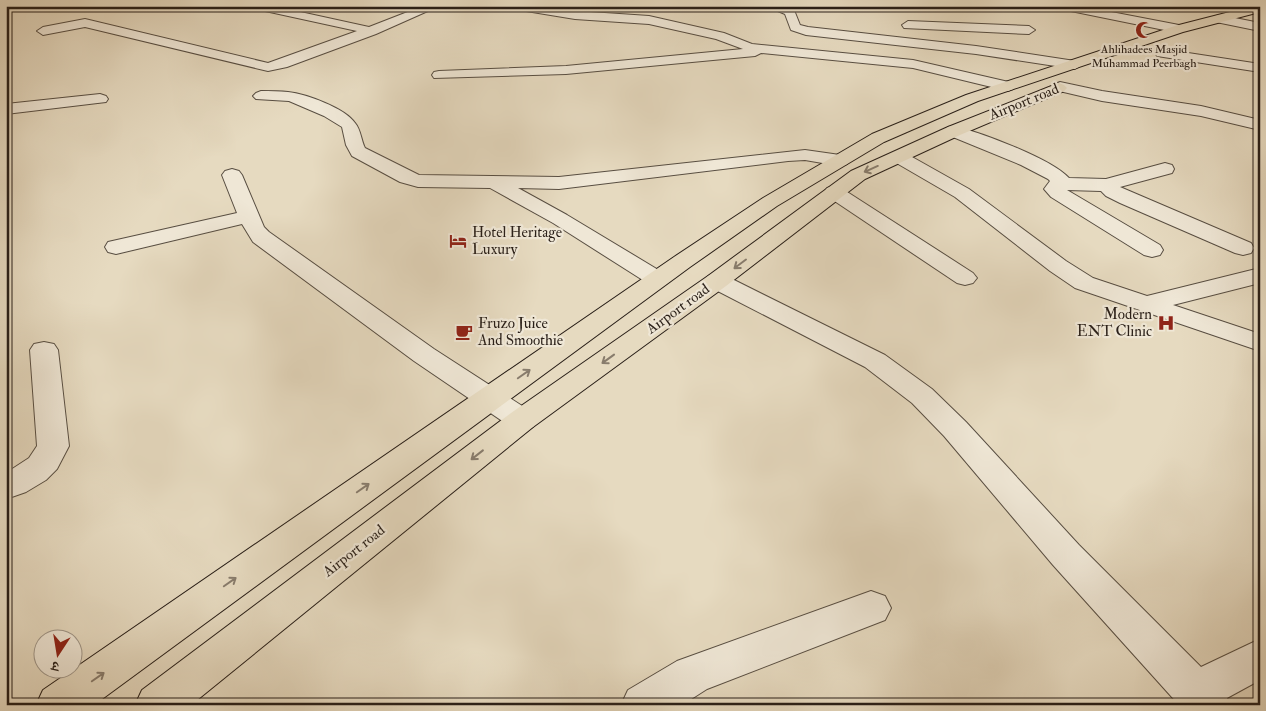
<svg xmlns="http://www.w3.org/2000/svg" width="1266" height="711" font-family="'IM FELL Double Pica','Noto Serif Devanagari',serif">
<rect width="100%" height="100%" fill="#e6dac0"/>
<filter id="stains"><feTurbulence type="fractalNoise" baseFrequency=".004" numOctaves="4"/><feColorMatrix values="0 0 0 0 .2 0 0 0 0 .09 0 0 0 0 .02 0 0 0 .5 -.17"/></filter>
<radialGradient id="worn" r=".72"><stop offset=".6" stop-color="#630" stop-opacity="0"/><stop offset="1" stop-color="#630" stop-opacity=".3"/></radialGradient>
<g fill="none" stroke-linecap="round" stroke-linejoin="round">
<g stroke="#584e42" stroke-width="2">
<g id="minor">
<polygon points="251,6 273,6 369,27 423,6 439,6 376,34 287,67 268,71 85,27 43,35 37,31 43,27 85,19 268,63 357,31 256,9"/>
<polygon points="509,6 539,6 575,11 649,16 724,33 752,44 913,60 1013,83 1016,86 1013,89 1008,91 913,68 761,53 755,56 566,74 434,78 432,75 434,72 439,71 566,66 743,49 716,39 649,24 575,19 514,9"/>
<polygon points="766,6 784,6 794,10 800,25 808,27 976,46 1075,61 1082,65 1075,69 976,54 806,35 791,30 785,14"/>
<polygon points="1056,6 1080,6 1179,25 1185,29 1179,33 1061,9"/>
<polygon points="1220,15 1260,23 1260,31 1216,22 1214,19 1216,16"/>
<polygon points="908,21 1029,26 1035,30 1029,34 904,28 902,25"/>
<polygon points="1162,49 1260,64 1260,72 1157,56 1155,53"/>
<polygon points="1060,82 1102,91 1201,106 1260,120 1260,130 1201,116 1102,101 1055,90 1052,87 1055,84"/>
<path d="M261,91C270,91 279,91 288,92C306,94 345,108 355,123C361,130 361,140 365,148L419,175L559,177L805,150L847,156L849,160L847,164L840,166L805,160L788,161L559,189L518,188L567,215L665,274L669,279L665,284L657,286L649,284L553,223L490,188L418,187L400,182L352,156L346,145L342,127L324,116L289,101L256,99L253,96L256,93Z"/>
<polygon points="100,94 106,96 108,99 106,102 6,114 6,104"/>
<path d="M954,126C982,133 1050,158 1069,178L1106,179L1165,163L1172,165L1174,169L1172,173L1120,187L1251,243L1254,248L1251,253L1243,255L1235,253L1120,203L1106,196L1101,191L1067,190L1160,245L1163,250L1160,255L1152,257L1144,255L1051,197L1044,189L1050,181L1048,179L1021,165L948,135L945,131L948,127Z"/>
<polygon points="899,152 905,153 969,189 1066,261 1093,278 1147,296 1260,268 1260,283 1173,305 1260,334 1260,351 1075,288 1050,271 955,197 893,161 890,157 893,153"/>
<polygon points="232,169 239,171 242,175 264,227 269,232 434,349 533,413 537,420 533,427 522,430 511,427 414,361 253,242 242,224 116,254 108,252 105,247 108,242 237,213 222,175 225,171"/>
<polygon points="834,186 841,188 973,273 977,278 973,283 965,285 957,283 827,196 824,192 827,188"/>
<polygon points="717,274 726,276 885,355 932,389 966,422 1079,545 1201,667 1260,639 1260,680 1227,698 1230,705 1179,705 1053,565 944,436 912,403 865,367 708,286 705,281 708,276"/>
<polygon points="44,342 54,344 58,350 69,446 57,469 46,480 26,492 6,499 6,473 29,458 37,446 30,350 34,344"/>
<polygon points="871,591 885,596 891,608 885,620 707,689 682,705 621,705 628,690 677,661"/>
</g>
</g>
<g stroke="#291f18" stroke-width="2">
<g id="major">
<polygon points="1253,6 1260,6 1260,12 1183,32 978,101 884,142 777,206 690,267 94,705 36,705 43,690 674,257 763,198 872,134 966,95 1175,26"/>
<polygon points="1059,83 1064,85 1067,88 1064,91 960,135 865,179 726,286 533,427 191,705 135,705 142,690 511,413 708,276 851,171 948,127"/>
</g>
</g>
<use href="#minor" fill="#efe7d6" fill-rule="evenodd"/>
<use href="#major" fill="#e6dac0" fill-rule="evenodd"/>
</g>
<defs><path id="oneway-shaft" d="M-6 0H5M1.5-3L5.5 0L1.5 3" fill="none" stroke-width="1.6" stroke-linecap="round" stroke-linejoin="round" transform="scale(1.25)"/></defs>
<g stroke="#887c6c">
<use href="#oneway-shaft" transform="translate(871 169) rotate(156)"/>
<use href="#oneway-shaft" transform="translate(740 264) rotate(143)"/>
<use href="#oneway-shaft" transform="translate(608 359) rotate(144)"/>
<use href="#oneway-shaft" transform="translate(524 374) rotate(-35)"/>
<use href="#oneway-shaft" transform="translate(477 455) rotate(142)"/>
<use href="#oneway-shaft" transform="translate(363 488) rotate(-35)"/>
<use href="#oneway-shaft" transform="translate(230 582) rotate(-35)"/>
<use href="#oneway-shaft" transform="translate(98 677) rotate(-35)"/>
</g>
<defs>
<g id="mosque-bare" transform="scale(1.35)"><path d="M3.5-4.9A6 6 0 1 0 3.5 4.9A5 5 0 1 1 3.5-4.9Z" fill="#8f2418" stroke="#efe7d6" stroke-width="2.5" paint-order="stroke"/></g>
<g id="hotel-bare" transform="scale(1.35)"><path d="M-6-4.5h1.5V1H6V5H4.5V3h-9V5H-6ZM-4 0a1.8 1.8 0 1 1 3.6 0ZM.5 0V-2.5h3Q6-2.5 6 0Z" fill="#8f2418" stroke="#efe7d6" stroke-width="2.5" paint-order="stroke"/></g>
<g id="hospital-bare" transform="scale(1.35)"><path d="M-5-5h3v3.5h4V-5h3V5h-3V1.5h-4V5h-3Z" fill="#8f2418" stroke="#efe7d6" stroke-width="2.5" paint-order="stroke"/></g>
<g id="cafe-bare" transform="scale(1.35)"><path d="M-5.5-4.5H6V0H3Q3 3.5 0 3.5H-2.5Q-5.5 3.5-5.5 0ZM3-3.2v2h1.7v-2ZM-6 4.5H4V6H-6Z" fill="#8f2418" stroke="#efe7d6" stroke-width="2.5" paint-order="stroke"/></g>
</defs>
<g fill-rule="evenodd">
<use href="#mosque-bare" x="1144" y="30"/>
<use href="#hotel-bare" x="458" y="241"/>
<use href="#hospital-bare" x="1166" y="323"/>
<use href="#cafe-bare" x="464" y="332"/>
</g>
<g text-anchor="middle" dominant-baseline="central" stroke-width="4.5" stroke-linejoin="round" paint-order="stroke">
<g font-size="12" fill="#291f18" stroke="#efe7d6">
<text x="1144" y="49">Ahlihadees Masjid<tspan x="1144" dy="14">Muhammad Peerbagh</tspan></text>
</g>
<g font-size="15" fill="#291f18" stroke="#efe7d6">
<text transform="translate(1024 102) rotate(-22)">Airport road</text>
<text transform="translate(678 309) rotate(-36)">Airport road</text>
<text transform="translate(354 551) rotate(-38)">Airport road</text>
</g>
<g font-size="15" fill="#291f18" stroke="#efe7d6" text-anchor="start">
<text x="472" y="232">Hotel Heritage<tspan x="472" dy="17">Luxury</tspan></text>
<text x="1152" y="314" text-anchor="end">Modern<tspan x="1152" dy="17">ENT Clinic</tspan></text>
<text x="478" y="323">Fruzo Juice<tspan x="478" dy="17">And Smoothie</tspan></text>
</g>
</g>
<rect width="1266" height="711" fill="none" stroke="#e6dac0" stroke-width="25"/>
<rect x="8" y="8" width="1251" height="696" fill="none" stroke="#291f18" stroke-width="2.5"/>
<rect x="12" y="12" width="1241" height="686" fill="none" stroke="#291f18"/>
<g transform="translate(58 654) rotate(192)"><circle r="24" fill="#efe7d6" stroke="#a0978a"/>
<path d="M0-4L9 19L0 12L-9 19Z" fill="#8f2418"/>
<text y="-8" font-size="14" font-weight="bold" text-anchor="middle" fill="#291f18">उ</text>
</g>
<rect width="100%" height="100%" filter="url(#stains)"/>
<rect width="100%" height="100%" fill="url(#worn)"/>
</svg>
